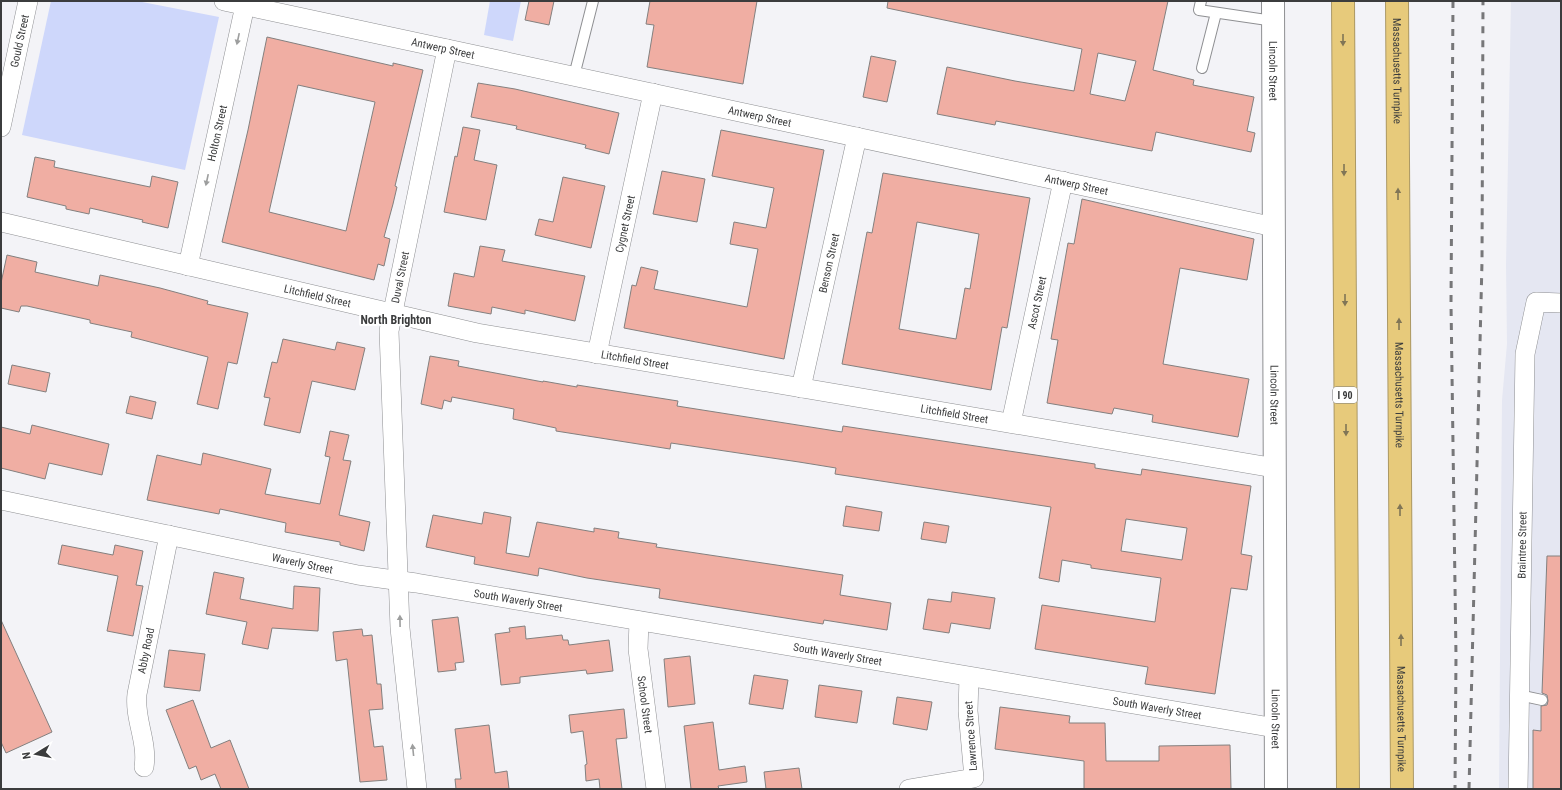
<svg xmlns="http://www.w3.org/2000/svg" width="1562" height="790" font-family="'Roboto Condensed',sans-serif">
<rect width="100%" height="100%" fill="#f3f3f7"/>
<polygon fill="#e5e7f2" points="1511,1 1561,1 1561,789 1499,789 1502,400 1507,344 1506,266"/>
<g fill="#ced7fb">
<polygon points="51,1 137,1 219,17 185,170 22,135"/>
<polygon points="490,1 521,1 513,41 484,35"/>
</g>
<g fill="#f0aea3" stroke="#83807f" fill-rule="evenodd">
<polygon points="529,1 554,1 549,25 525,20"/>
<polygon points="650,1 757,1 743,84 647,67 654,25 646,24"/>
<path d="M888,1H1168L1153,70L1194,80L1193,85L1254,97L1247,131L1255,133L1251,152L1156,132L1152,151L996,121L995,125L937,114L947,67L1015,81L1074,91L1082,49L887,8ZM1098,53L1136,61L1125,101L1090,94Z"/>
<path d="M267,37L393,66V63L423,70L395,186L397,187L393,204L384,237L390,239L384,266L378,264L374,280L222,242L248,130ZM298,85L375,102L346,231L269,212Z"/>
<polygon points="871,56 896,61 887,102 863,97"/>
<polygon points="478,83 515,89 619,113 609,154 585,148 586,145 516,129 517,126 471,117"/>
<polygon points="463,127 480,130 474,160 497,165 486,220 444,212 455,156 457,157"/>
<polygon points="721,130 824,150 784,359 624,328 632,285 636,286 641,267 658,271 654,289 747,307 758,249 730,244 734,222 766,228 774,188 712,176"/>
<polygon points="35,157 55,161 54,167 150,187 152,176 178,182 168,228 142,222 143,220 90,208 89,214 66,209 66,206 27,197"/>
<polygon points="662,171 705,179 697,222 653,214"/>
<path d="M883,173L1030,198L1007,328L1002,327L991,390L842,364L867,232L872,233ZM917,222L979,234L970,289L965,288L956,339L899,329Z"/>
<polygon points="563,177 605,186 591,248 535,235 539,219 553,222"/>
<polygon points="1082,199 1254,239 1247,280 1180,268 1163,364 1249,379 1238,437 1152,422 1153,415 1114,408 1112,414 1047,403 1058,340 1051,339 1068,243 1074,244"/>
<polygon points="480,246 505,250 502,261 585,276 575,321 525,310 525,314 492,307 491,314 448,306 454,273 474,277"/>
<polygon points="7,255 37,262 35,272 98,286 100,275 160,288 208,301 207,304 248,313 237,364 228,362 218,409 197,404 208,357 131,337 132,332 90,323 90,320 27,306 21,306 19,312 1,308 1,283"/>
<polygon points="283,339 335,350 337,342 365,348 355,390 312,381 300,433 264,425 270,398 264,397 272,362 277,363"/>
<path d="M430,356L459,361L458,366L543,382V381L577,387V385L678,401L677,406L842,432L843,426L1095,464V468L1141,475L1142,469L1251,486L1241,554L1252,556L1247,590L1231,588L1215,694L1145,684L1148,667L1035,649L1042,605L1155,622L1161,578L1091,568V565L1062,560L1059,582L1039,578L1051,507L835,474L836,468L799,462L671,443L670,449L556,431V428L513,419L514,409L452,397L451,402L444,400L442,409L421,404ZM1126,519L1187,528L1182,560L1121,551Z"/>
<polygon points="12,365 50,373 46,392 8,384"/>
<polygon points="130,396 156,402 152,419 126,413"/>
<polygon points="32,425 109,444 102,475 49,463 45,479 1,468 1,427 30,434"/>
<polygon points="330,431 349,435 343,460 351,461 339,515 370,522 364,551 340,545 340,542 285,532 286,523 220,509 219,514 147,500 157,455 201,465 203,453 271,469 265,494 320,504 330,457 325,456"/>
<polygon points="846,506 882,512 879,531 843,526"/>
<polygon points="484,512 511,517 506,553 529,557 537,522 594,532 594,528 619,532 618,538 657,544 656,547 843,575 840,595 891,603 887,630 824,620 823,624 659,598 660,589 587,578 539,568 538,576 474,564 475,557 426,547 433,515 482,524"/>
<polygon points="924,522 949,526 946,543 921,539"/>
<polygon points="62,545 113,555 115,545 143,551 136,585 143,586 133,636 107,631 118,576 58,564"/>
<polygon points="1547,556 1561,556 1561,789 1533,789 1533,730 1541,731 1541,706 1547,705 1548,701 1547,695 1542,693"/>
<polygon points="214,572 244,578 240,599 293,609 294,586 320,588 318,631 272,628 268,649 242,644 247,622 206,614"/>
<polygon points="952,592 995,598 990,629 951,623 949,633 923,629 928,599 951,602"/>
<polygon points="458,617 464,662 455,663 456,670 438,672 432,620"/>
<polygon points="1,620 52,732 6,753 1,742"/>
<polygon points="525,626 526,639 562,635 563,640 568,640 569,645 609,640 613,671 587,674 586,670 520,677 520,683 501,685 495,634 510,632 509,628"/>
<polygon points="362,629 363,636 372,635 377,684 381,684 383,709 369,710 374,747 383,746 387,780 360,782 347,659 336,661 333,632"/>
<polygon points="169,650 205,654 200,691 164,687"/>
<polygon points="690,656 695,704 668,707 664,659"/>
<polygon points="754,675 788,680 783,709 749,704"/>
<polygon points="819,685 862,691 857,723 815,717"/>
<polygon points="897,697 932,702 927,730 893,724"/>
<polygon points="193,700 211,748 230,740 249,789 221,789 215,774 201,780 196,766 189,769 166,710"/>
<polygon points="1000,707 1070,716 1069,723 1105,723 1106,761 1159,761 1159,746 1230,745 1231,789 1084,789 1084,761 995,749"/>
<polygon points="624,709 627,738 616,739 622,789 600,789 599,779 586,781 585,765 587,764 583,731 571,733 569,715"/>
<polygon points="713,722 719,770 745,766 747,782 718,786 719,789 691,789 684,726"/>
<polygon points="489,725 495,773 507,771 509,789 456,789 455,779 461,779 455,729"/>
<polygon points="799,768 802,789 766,789 764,772"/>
</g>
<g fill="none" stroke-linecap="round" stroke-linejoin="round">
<g stroke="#8e8f92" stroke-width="12">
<g id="lane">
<polyline points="1201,1 1199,10 1274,21"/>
<polyline points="1202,68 1216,13"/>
<polyline points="574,76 593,1"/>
<polyline points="1519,695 1542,700"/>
</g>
</g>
<g stroke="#8e8f92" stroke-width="20">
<g id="street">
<path id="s1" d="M224,1L1274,227"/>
<path id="s2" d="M1,127L28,1"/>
<path id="s3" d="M1,222L477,333L1275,468"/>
<path id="s4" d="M188,266L246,1"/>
<path id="s5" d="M597,354L653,93"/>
<path id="s6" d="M801,388L857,137"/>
<path id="s7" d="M1011,423L1063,181"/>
<path id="s8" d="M1,500L358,575L416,583L1276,728"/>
<path id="s9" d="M639,621L638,649L656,789"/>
<path id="s10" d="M144,767C148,741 134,719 137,694L169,535"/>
<path id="s11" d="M417,789L400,628L389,331L447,49"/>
<polyline points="909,789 974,778 968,711 969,677"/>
<path id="s12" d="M1518,789L1525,354L1536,302L1561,303"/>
</g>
</g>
<g stroke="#8e8f92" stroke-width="24">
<g id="secondary">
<path id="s13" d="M1273,1L1276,789"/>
</g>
</g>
<g stroke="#ab9865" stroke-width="24">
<g id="highway">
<polyline points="1343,1 1348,789"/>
<path id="s14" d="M1397,1L1402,789"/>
</g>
</g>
<use href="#lane" stroke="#fff" stroke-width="10"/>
<use href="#street" stroke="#fff" stroke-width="19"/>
<use href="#secondary" stroke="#fff" stroke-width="22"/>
<use href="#highway" stroke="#e7ca7b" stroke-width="22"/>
<g stroke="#777779" stroke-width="3" stroke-dasharray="7 7" stroke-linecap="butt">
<polyline points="1453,1 1451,303 1456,656 1455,789"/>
<polyline points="1469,789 1482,262 1483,1"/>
</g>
</g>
<defs><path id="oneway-solid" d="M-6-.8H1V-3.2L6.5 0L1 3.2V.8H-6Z"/></defs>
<g fill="#9d9e9e">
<use href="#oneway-solid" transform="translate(238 39) rotate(102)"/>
<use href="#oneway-solid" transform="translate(207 180) rotate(102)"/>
<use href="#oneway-solid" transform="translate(400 621) rotate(-91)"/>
<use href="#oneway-solid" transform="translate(413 750) rotate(-96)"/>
</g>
<g fill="#807556">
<use href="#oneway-solid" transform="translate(1343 40) rotate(90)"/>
<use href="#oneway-solid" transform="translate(1344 170) rotate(90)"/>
<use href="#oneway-solid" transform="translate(1398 194) rotate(-90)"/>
<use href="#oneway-solid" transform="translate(1345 300) rotate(90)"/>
<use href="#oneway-solid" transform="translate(1399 324) rotate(-90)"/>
<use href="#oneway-solid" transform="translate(1346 430) rotate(90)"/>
<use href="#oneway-solid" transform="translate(1400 510) rotate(-90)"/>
<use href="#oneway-solid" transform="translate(1401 640) rotate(-90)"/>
</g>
<g text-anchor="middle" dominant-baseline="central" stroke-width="4" stroke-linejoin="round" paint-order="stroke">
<rect fill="#fff" stroke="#767677" stroke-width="1" x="1333" y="387" width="24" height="16" rx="3"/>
<g font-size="10" font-weight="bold" fill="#3b3c3d">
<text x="1345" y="395">I 90</text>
</g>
<g font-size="11" fill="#3b3c3d" stroke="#fff">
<text stroke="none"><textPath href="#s2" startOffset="88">Gould Street</textPath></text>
<text stroke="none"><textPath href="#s1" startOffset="224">Antwerp Street</textPath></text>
<text stroke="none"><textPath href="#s13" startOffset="70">Lincoln Street</textPath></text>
<text stroke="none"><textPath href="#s14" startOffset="70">Massachusetts Turnpike</textPath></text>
<text stroke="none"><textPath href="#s1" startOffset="548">Antwerp Street</textPath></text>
<text stroke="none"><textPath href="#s4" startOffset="136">Holton Street</textPath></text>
<text stroke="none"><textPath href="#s1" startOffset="872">Antwerp Street</textPath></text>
<text stroke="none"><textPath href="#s5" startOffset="133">Cygnet Street</textPath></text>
<text stroke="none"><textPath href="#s6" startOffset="128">Benson Street</textPath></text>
<text stroke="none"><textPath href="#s11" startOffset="514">Duval Street</textPath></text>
<text stroke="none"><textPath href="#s3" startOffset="325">Litchfield Street</textPath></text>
<text stroke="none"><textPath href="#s7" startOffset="123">Ascot Street</textPath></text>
<text stroke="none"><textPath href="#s3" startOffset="649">Litchfield Street</textPath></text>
<text stroke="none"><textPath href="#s13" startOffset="394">Lincoln Street</textPath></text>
<text stroke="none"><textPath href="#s14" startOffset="394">Massachusetts Turnpike</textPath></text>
<text stroke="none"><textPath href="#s3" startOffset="973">Litchfield Street</textPath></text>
<text stroke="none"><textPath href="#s12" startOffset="244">Braintree Street</textPath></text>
<text stroke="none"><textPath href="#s8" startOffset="308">Waverly Street</textPath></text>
<text stroke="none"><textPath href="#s8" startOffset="527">South Waverly Street</textPath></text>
<text stroke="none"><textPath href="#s10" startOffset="118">Abby Road</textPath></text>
<text stroke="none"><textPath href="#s8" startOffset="851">South Waverly Street</textPath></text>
<text stroke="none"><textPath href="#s9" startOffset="84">School Street</textPath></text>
<text stroke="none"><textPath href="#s8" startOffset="1175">South Waverly Street</textPath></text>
<text stroke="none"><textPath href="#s13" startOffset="718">Lincoln Street</textPath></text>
<text stroke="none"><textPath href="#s14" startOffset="718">Massachusetts Turnpike</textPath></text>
<text transform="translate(971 736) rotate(-94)">Lawrence Street</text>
</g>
<g font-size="12" font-weight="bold" fill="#3b3c3d" stroke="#fff">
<text x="396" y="320">North Brighton</text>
</g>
</g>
<rect width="1562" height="790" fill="none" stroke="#3b3c3d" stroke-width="4"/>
<g transform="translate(36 754) rotate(260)" stroke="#ffffff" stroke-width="3" paint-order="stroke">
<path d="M0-3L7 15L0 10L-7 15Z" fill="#3b3c3d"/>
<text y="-6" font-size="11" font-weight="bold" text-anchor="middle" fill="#3b3c3d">N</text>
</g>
</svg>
